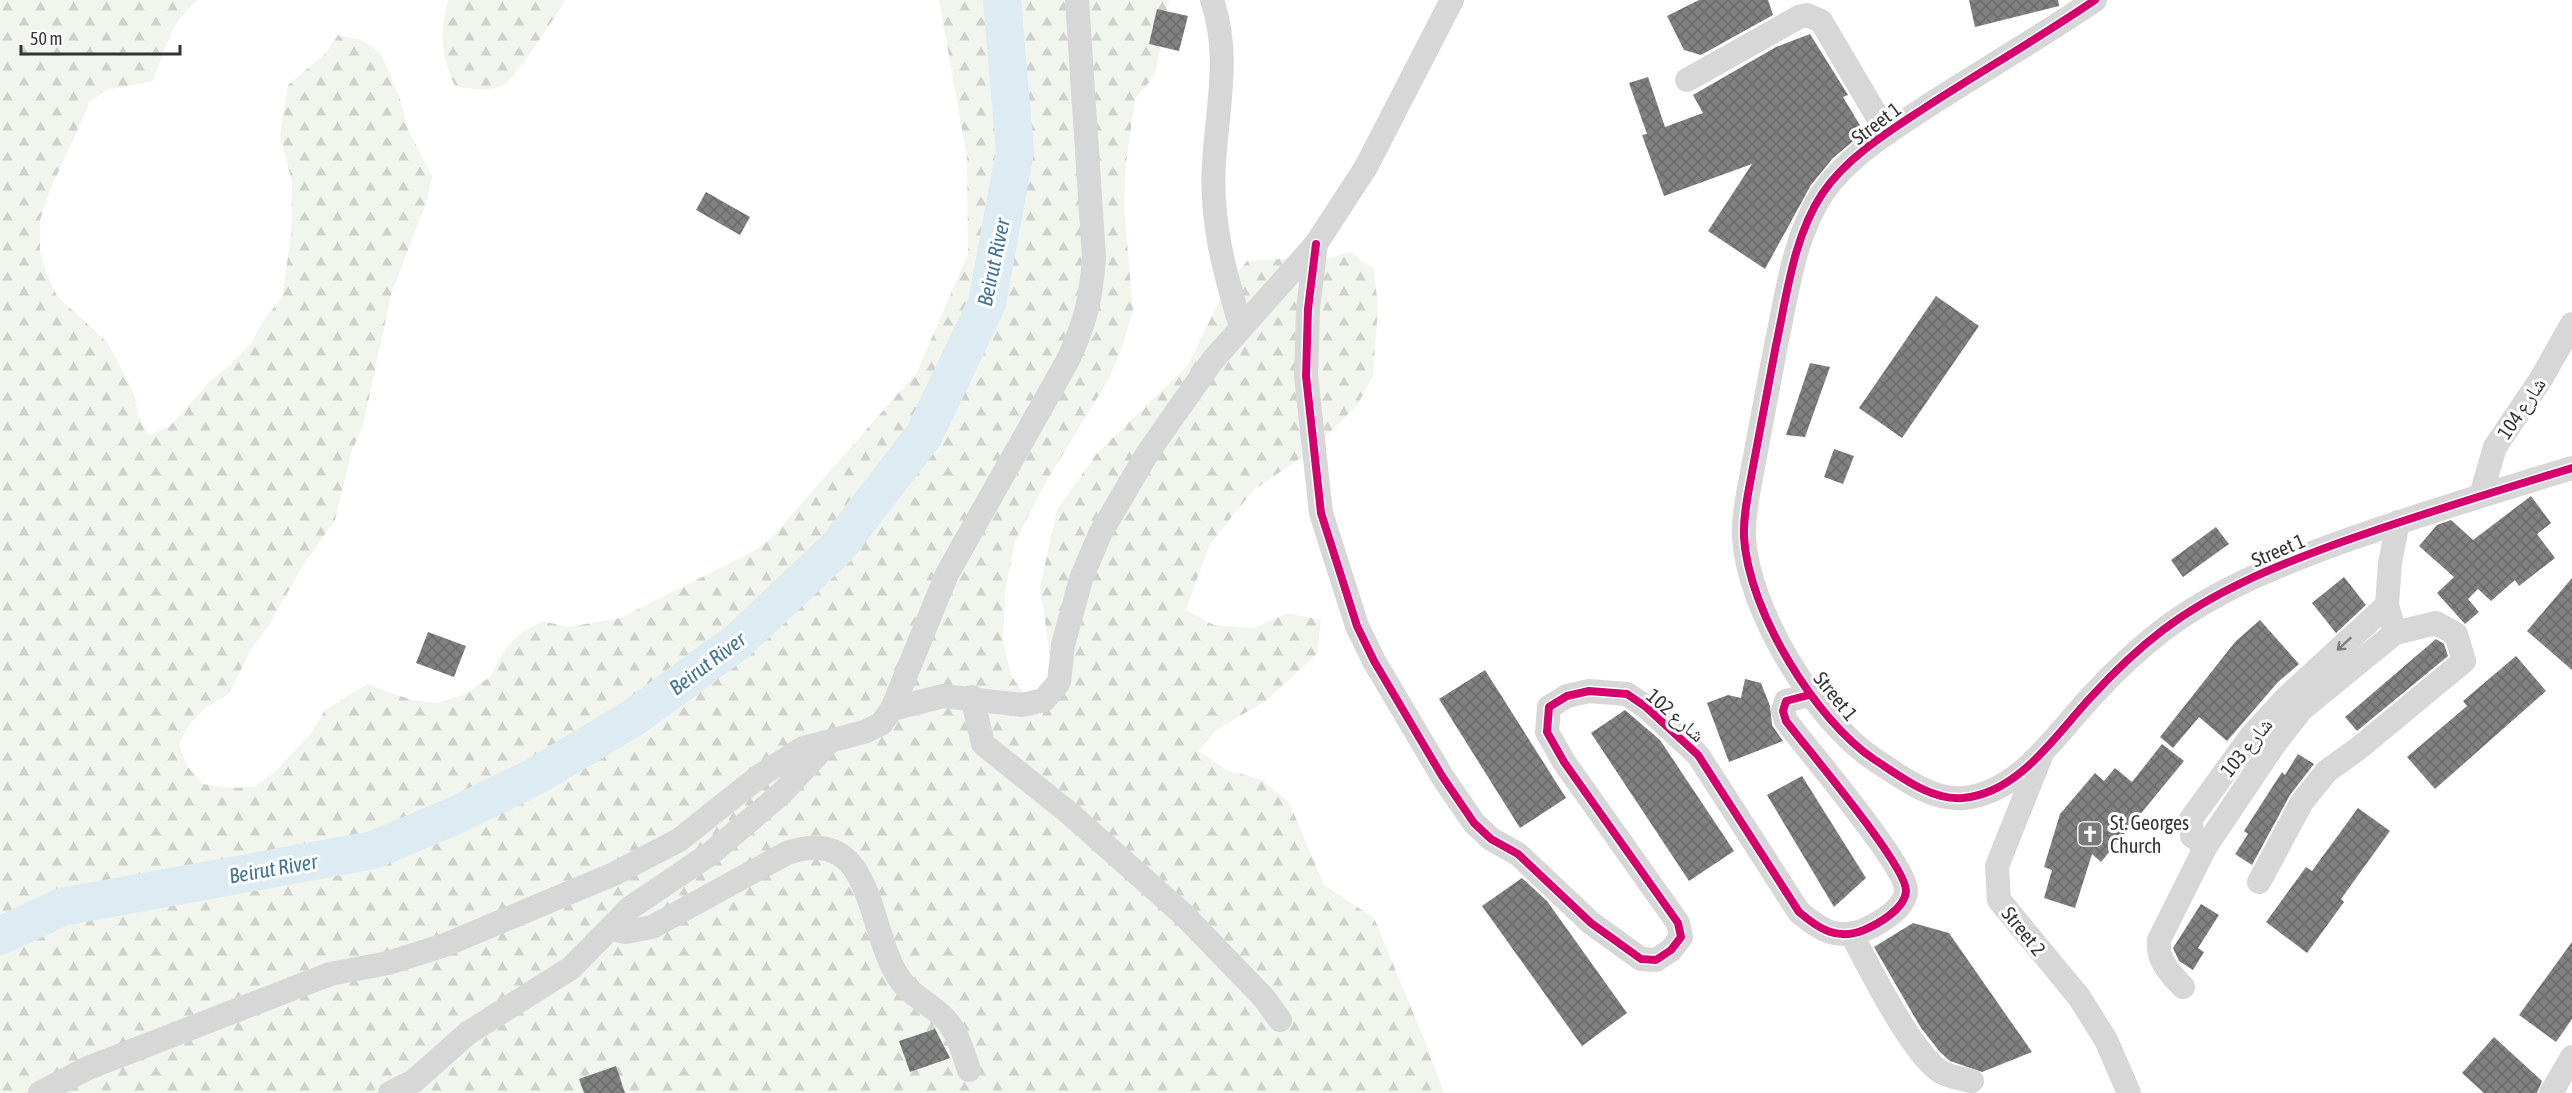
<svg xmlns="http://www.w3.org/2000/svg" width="2572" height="1093" font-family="'Asap Condensed','Noto Naskh Arabic',sans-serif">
<defs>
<pattern id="forest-firs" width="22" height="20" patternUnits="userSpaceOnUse" patternTransform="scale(1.5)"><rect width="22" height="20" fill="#f1f5ed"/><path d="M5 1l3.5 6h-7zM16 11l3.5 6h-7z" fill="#cfd2cc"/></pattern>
<pattern id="building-cross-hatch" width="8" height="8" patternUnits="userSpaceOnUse" patternTransform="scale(1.5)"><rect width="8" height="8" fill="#818181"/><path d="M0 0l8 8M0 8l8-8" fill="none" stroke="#6a6a6a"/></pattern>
</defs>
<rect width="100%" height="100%" fill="#fff"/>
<g fill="url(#forest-firs)">
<path d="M0,0H198C168,26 167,45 153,81L107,90L90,102L48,195L40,220V251L47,274L57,296L108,343L134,393L138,415L149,435L170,426L210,381L234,361L251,343L265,318L282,298L291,236L292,182L280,136L288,85L325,54L338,35L361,40L380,52L399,96L409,131L432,177L427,200L391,295L363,426L352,450L335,520L304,564L266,630L251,649L229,694L206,707L189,725L179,744L187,766L203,784L230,788L254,787L277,770L311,733L325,710L367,684L412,700L437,703L465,694L490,677L502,654L519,634L543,621L568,627L620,618L754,551L772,537L917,372L968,254L967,158L939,0H1169L1155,75L1135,99L1125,172L1124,207L1133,310L1122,348L1110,377L1047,480L1015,542L1005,591L1003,643L1012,677L1041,717L1057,684L1049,650L1040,586L1057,510L1097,453L1188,365L1227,285L1247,261L1279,259L1319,261L1350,252L1374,269L1378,308L1373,376L1358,404L1314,449L1255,489L1234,514L1209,546L1186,610L1214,625L1254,628L1288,613L1321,620L1317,654L1267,700L1216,730L1199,751L1227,770L1262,780L1289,802L1324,885L1374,918L1427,1046L1444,1093H0Z"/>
<path d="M448,0H565C558,13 515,78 505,84C490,93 471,89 455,86C440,53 440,35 448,0Z"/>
</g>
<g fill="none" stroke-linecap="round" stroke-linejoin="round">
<polyline stroke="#ddebf3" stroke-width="38" points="0,936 62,907 373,850 452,817 534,777 633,718 737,642 837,548 924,435 987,303 1015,151 1002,0"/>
</g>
<g fill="url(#building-cross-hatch)">
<polygon points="1699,0 1768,0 1773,15 1701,55 1684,50 1667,16"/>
<polygon points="1969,0 2058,0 2059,6 1975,27"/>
<polygon points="1157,9 1188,16 1179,51 1149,44"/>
<polygon points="1810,34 1848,95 1843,97 1864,132 1833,158 1811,185 1765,269 1708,231 1752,164 1664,196 1642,135 1647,134 1629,83 1648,77 1665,127 1703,113 1693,95 1776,47"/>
<polygon points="706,192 750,217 740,235 696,210"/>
<polygon points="1936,296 1979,326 1902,438 1859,408"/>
<polygon points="1810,363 1830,367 1805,437 1786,435"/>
<polygon points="1834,449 1854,456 1843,484 1824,477"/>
<polygon points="2531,496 2551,523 2537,534 2555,558 2519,586 2515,580 2491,601 2478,589 2468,599 2479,612 2465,624 2437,593 2454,577 2419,546 2437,525 2451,520 2473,540"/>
<polygon points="2216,527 2229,544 2183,577 2171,560"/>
<polygon points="2344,577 2366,605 2336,633 2312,603"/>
<polygon points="2572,578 2572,670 2527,631"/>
<polygon points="2260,620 2299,664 2278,682 2227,741 2199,717 2173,748 2160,737 2235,642"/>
<polygon points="428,632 466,646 454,677 416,663"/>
<polygon points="2436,639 2444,644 2448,656 2357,731 2345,717"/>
<polygon points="2516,656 2546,691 2435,789 2407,757 2467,706 2463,701"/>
<polygon points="1485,670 1566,798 1520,828 1439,699"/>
<polygon points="1745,679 1761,683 1770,706 1772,725 1783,741 1729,762 1707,703 1728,695 1741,698"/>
<polygon points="1625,710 1660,740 1734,851 1689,881 1591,733"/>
<polygon points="2162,744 2184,761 2101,862 2092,854 2075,908 2044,898 2052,870 2044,867 2060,814 2095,773 2104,781 2115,768 2132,782"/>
<polygon points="2298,754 2314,764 2290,795 2252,865 2235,854 2248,834 2244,831 2282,772 2285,775"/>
<polygon points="1802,776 1866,878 1834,907 1767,795"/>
<polygon points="2358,808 2390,831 2341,899 2344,902 2307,953 2266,922 2306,867 2312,871"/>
<polygon points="1522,878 1547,901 1627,1013 1582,1046 1482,906"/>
<polygon points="2201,904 2219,915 2198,948 2204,952 2193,970 2179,961 2173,948"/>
<polygon points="1913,923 1949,933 2032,1052 1982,1072 1950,1061 1940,1052 1921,1028 1874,947"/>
<polygon points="2572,942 2572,1019 2556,1042 2519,1015"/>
<polygon points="935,1029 950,1058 910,1072 899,1041"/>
<polygon points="2494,1037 2542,1081 2537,1093 2484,1093 2462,1073"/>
<polygon points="616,1066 625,1093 584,1093 579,1079"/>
</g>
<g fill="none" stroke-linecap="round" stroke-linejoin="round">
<g stroke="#d7d7d7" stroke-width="24">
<path d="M1212,0C1231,56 1217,107 1214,164C1210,220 1225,274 1241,327"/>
<path d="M2095,0C2039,38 1980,72 1923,109C1888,132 1846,158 1822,194C1793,238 1787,295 1776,345C1768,386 1761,426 1753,467C1749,490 1743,514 1744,537C1748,610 1815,720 1875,760C1900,776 1931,801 1963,798C2020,793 2056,734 2092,696C2113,673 2138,649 2163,630C2214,591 2276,566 2336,544C2414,516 2493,492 2572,468"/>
<polyline points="1687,80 1799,17 1807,15 1821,21 1887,133"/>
<path d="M1316,244L1308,309L1306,376L1321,513L1357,626L1374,661L1442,776L1474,823L1491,839L1518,854L1591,923L1641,959L1656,960L1671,950L1681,937L1678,923L1564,762L1547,732L1549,707L1567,696L1589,691L1627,694L1646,707L1698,755L1799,912C1819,929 1837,941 1864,930C1878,924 1905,909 1906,891C1907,866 1807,749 1786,721L1783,711L1786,701L1809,695"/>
<polyline points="2481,495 2495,447 2541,379 2572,324"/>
<polyline points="972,697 983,744 1068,812 1184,915 1264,998 1280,1020"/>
<polyline points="892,709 943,696 1022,705 1044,700 1059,682 1063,645 1081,579 1100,534 1147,454 1212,361 1316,244 1366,167 1452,0"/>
<polyline points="2041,756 1997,866 1999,900 2079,997 2106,1040 2129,1093"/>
<polyline points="2206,846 2192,836 2191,819 2251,736 2287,697 2387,605"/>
<polyline points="2259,882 2302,802 2327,771 2359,748 2464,661 2456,634 2436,623 2395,633"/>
<path d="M611,929L626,932L652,927L787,853C877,823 865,931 901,981C912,996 927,1002 940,1014C957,1028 962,1050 969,1070"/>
<path d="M1852,935C1869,967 1912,1054 1941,1072C1950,1077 1962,1079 1972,1081"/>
<path d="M2183,987C2169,972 2157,961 2159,940L2206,846L2276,742L2301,710L2395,633L2387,605L2390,563L2398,522"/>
<path d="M40,1093L88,1068L330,974L388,963L445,945L614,874L679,840L761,775L803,748L864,732L881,724L892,709L947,574L1068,360C1086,321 1091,299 1094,257L1077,0"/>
<polyline points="390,1093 414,1081 468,1033 571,968 630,908 710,854 783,792 829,742"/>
<polyline points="2551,1093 2572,1057"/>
</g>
<g stroke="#fff" stroke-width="11">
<g id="cycleway">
<path d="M2095,0C2039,38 1980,72 1923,109C1888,132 1846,158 1822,194C1793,238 1787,295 1776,345C1768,386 1761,426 1753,467C1749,490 1743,514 1744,537C1748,610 1815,720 1875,760C1900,776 1931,801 1963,798C2020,793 2056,734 2092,696C2113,673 2138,649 2163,630C2214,591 2276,566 2336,544C2414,516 2493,492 2572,468"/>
<path d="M1316,244L1308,309L1306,376L1321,513L1357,626L1374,661L1442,776L1474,823L1491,839L1518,854L1591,923L1641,959L1656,960L1671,950L1681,937L1678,923L1564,762L1547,732L1549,707L1567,696L1589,691L1627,694L1646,707L1698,755L1799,912C1819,929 1837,941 1864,930C1878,924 1905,909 1906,891C1907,866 1807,749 1786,721L1783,711L1786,701L1809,695"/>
</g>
</g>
<use href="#cycleway" stroke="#d6006c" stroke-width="8"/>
</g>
<defs><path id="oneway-shaft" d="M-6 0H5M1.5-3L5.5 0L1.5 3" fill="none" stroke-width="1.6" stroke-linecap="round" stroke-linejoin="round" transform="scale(1.5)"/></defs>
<use stroke="#7d7d7d" href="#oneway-shaft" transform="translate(2344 644) rotate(138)"/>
<defs>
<g id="church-square" transform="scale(1.35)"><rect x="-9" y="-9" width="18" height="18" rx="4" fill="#7a7a7a" stroke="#fff"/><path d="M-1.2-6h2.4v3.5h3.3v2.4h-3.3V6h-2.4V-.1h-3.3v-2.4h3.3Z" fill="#fff"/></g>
</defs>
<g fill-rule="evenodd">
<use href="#church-square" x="2090" y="834"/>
</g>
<g text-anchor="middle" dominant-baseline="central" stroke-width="6" stroke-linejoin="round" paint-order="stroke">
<g font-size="20" fill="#333" stroke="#fff">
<text transform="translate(1876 123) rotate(-37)">Street 1</text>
<text transform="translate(2521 408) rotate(-56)">شارع 104</text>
<text transform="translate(2278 550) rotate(-23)">Street 1</text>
<text transform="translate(1836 696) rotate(51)">Street 1</text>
<text transform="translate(1676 715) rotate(41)">شارع 102</text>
<text transform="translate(2246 747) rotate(-51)">شارع 103</text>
<text transform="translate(2024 931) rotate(51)">Street 2</text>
</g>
<g font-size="20" fill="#333" stroke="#fff" text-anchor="start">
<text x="2110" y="822">St. Georges<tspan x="2110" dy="23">Church</tspan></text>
</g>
<g font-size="21" font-style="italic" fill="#3f7597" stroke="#fff">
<text transform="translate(993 262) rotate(-78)">Beirut River</text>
<text transform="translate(707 663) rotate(-37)">Beirut River</text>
<text transform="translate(273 868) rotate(-10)">Beirut River</text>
</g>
</g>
<path d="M21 45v9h159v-9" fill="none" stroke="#333333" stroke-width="3"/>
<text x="30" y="45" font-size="18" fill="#333333" stroke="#ffffff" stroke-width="4.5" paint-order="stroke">50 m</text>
</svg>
